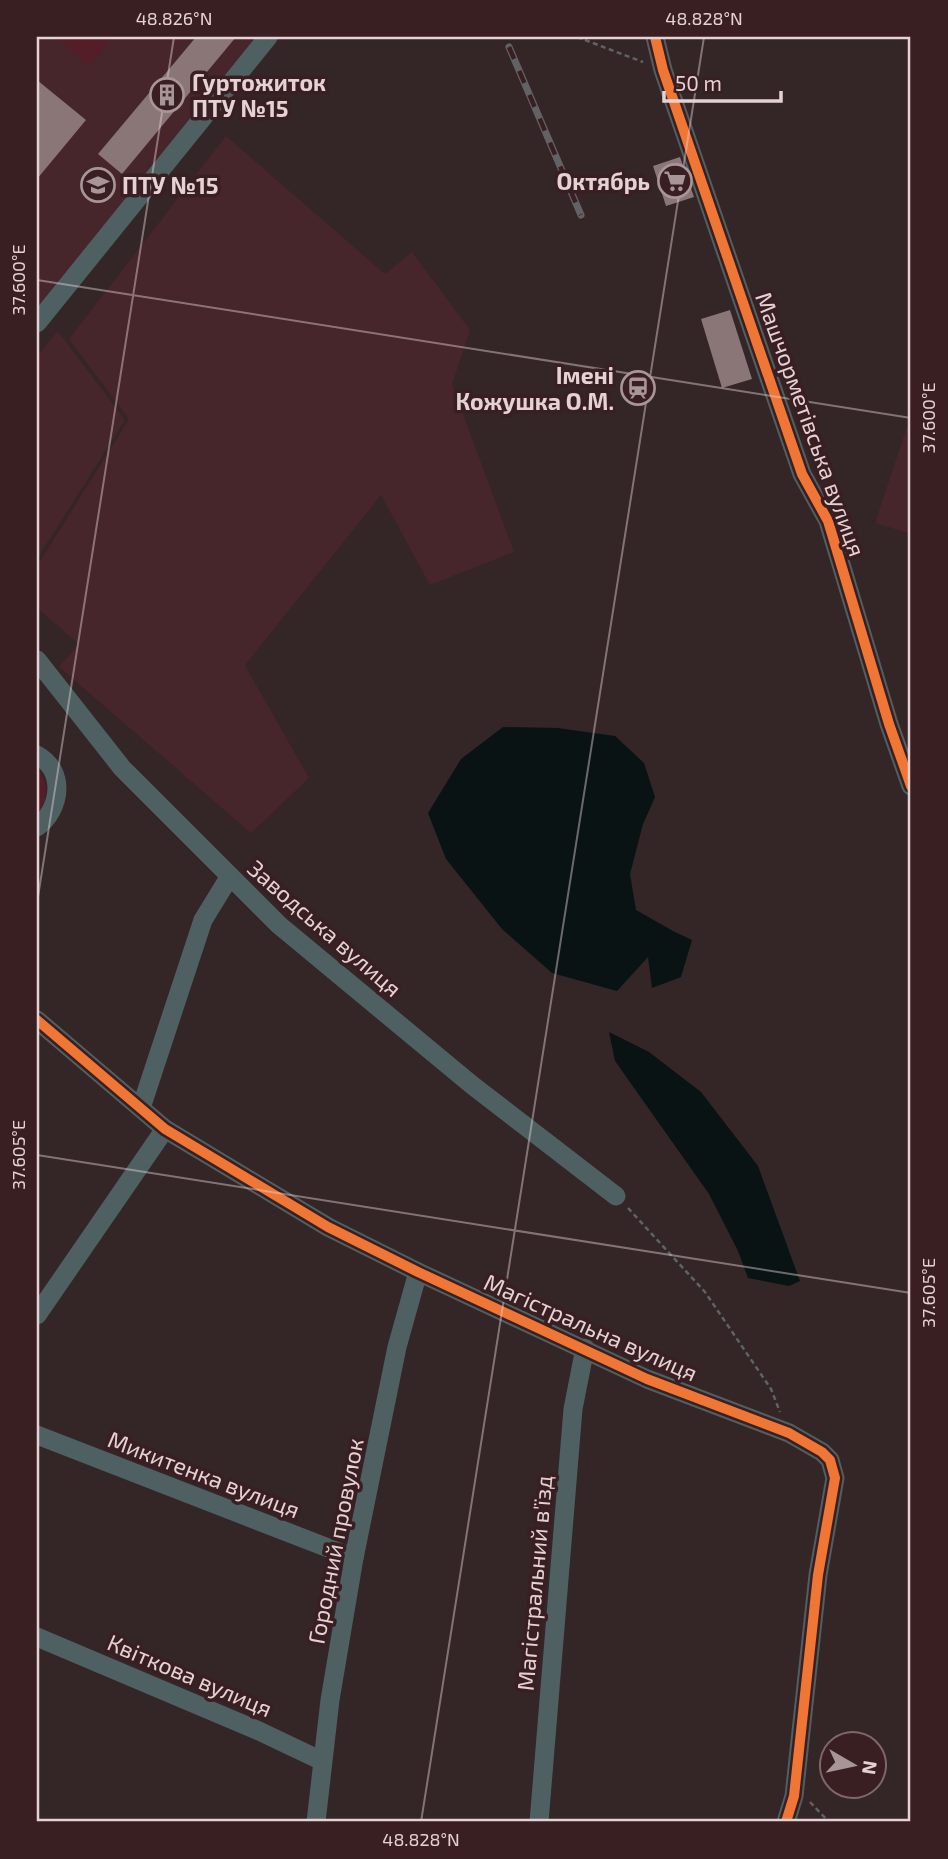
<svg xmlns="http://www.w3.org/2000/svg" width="948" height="1859" font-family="'Exo 2',sans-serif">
<rect width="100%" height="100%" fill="#342527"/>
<g fill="#46262a">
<polygon points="37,37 281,37 37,333"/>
<polygon points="226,136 385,274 412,252 470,330 452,384 514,552 430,585 381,495 245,665 309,778 251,833 59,667 79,644 37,608 37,566 129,419 69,339"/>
<polygon points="58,331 125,420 37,559 37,356"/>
<polygon points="911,415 911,534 875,523"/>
</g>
<g fill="#531e28">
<polygon points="56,37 113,37 89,65"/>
<path d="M37,768C49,783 49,799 37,814Z"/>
</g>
<g fill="#091314">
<polygon points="503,727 558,728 615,736 644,763 655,797 643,824 630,874 636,910 673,931 692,940 681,977 652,988 648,957 617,991 552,973 502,929 446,859 428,813 461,759"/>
<polygon points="609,1032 649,1052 701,1092 758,1166 800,1281 789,1286 748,1278 738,1251 709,1194 615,1061"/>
</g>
<g fill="#8a7577">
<polygon points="196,37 236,37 122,174 98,154"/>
<polygon points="37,80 86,120 37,179"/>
<polygon points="680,157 694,197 666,206 653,166"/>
<polygon points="730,310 752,379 722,388 701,319"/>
</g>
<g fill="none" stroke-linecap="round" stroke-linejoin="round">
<g stroke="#5d6465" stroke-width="2.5" stroke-dasharray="5 3.5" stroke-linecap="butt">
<polyline points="577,37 643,62"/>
<polyline points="628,1208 705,1292 771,1389 780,1412"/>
<polyline points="810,1802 829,1822"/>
</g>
<g stroke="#4e6062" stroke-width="19">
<polyline points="655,37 663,70 802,474 828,521 889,724 911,786"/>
<polyline points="37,323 268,37"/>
<polyline points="37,660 122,768 279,925 472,1085 616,1196"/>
<path d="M37,755C66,771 61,809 37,827"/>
<polyline points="37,1020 165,1129 328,1227 418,1272 647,1379 789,1433 822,1452 830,1460 835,1478 818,1575 794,1796 786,1822"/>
<polyline points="141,1108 203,920 230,876"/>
<polyline points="37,1315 165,1129"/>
<polyline points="37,1435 354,1558"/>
<polyline points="37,1637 259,1731 322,1761"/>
<polyline points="316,1822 330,1700 354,1558 397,1347 418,1272"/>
<polyline points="539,1822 573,1409 585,1348"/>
</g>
<g stroke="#626264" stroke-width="7">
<polyline id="rail" points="509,47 581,215"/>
</g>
<use href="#rail" stroke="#3a1f22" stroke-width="4.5" stroke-dasharray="13" stroke-linecap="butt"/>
<g stroke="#3a1f22" stroke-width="15">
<g id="cycleway">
<polyline points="655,37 663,70 802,474 828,521 889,724 911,786"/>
<polyline points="37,1020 165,1129 328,1227 418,1272 647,1379 789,1433 822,1452 830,1460 835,1478 818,1575 794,1796 786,1822"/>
</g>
</g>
<use href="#cycleway" stroke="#f07635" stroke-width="10"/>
</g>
<path fill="none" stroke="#e5d2d4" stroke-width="2" stroke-opacity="0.45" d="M37,280L911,418M37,903L174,37M37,1155L911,1293M421,1822L704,37"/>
<defs>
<g id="building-ring" transform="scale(1.75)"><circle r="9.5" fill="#3a1f22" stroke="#a79597" stroke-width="1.5"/><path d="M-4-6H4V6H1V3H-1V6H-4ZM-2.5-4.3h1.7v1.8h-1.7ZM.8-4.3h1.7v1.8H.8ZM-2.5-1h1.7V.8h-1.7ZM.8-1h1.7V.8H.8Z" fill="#a79597"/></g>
<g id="supermarket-ring" transform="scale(1.75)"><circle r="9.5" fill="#3a1f22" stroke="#a79597" stroke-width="1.5"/><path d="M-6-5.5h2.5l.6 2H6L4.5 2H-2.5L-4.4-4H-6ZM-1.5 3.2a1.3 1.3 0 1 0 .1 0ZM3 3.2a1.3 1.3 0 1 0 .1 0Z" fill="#a79597"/></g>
<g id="university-ring" transform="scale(1.75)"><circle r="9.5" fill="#3a1f22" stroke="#a79597" stroke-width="1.5"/><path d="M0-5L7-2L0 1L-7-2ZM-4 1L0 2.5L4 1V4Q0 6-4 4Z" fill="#a79597"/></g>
<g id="station-ring" transform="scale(1.75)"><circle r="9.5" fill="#3a1f22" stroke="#a79597" stroke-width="1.5"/><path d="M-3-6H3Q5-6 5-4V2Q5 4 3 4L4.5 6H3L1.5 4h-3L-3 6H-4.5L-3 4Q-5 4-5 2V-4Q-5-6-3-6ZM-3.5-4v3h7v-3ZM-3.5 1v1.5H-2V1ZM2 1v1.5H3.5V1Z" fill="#a79597"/></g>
</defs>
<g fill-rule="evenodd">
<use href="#building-ring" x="167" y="95"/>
<use href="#supermarket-ring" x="675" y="181"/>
<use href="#university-ring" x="98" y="185"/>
<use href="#station-ring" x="638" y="388"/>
</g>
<g text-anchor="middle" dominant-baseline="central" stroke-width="7" stroke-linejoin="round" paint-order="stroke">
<g font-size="23" font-weight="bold" fill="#e5d2d4" stroke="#3a1f22" text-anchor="start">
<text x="192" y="82">Гуртожиток<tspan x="192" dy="26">ПТУ №15</tspan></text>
<text x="650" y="181" text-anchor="end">Октябрь</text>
<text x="122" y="185">ПТУ №15</text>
<text x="614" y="375" text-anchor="end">Імені<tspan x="614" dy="26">Кожушка О.М.</tspan></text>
</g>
<g font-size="23" fill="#e5d2d4" stroke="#3a1f22">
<text transform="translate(811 424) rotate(70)">Машчорметівська вулиця</text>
<text transform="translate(325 928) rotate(41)">Заводська вулиця</text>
<text transform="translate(591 1327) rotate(24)">Магістральна вулиця</text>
<text transform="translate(204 1474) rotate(21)">Микитенка вулиця</text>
<text transform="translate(335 1541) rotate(-79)">Городний провулок</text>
<text transform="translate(534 1583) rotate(-85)">Магістральний в'їзд</text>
<text transform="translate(190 1675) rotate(23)">Квіткова вулиця</text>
</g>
</g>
<rect width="948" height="1859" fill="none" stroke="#3a1f22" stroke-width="77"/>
<g transform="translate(853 1765) rotate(99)"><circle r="33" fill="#3a1f22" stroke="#7e6769" stroke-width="2"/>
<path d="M0-5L12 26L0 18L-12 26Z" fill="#a79597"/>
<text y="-10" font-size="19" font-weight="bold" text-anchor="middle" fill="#e5d2d4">N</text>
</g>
<path d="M664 91v10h117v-10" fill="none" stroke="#e5d2d4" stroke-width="3.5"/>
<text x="675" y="91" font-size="21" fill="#e5d2d4" stroke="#3a1f22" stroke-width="5" paint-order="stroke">50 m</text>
<rect x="38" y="38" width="871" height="1782" fill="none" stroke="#e5d2d4" stroke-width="2.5"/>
<g font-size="18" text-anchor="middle" fill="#e5d2d4">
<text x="174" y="25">48.826°N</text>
<text x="704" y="25">48.828°N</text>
<text transform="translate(19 280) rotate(-90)" y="6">37.600°E</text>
<text transform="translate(929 418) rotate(-90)" y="6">37.600°E</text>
<text transform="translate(19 1155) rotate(-90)" y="6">37.605°E</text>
<text transform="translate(929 1293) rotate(-90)" y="6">37.605°E</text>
<text x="421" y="1846">48.828°N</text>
</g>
</svg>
